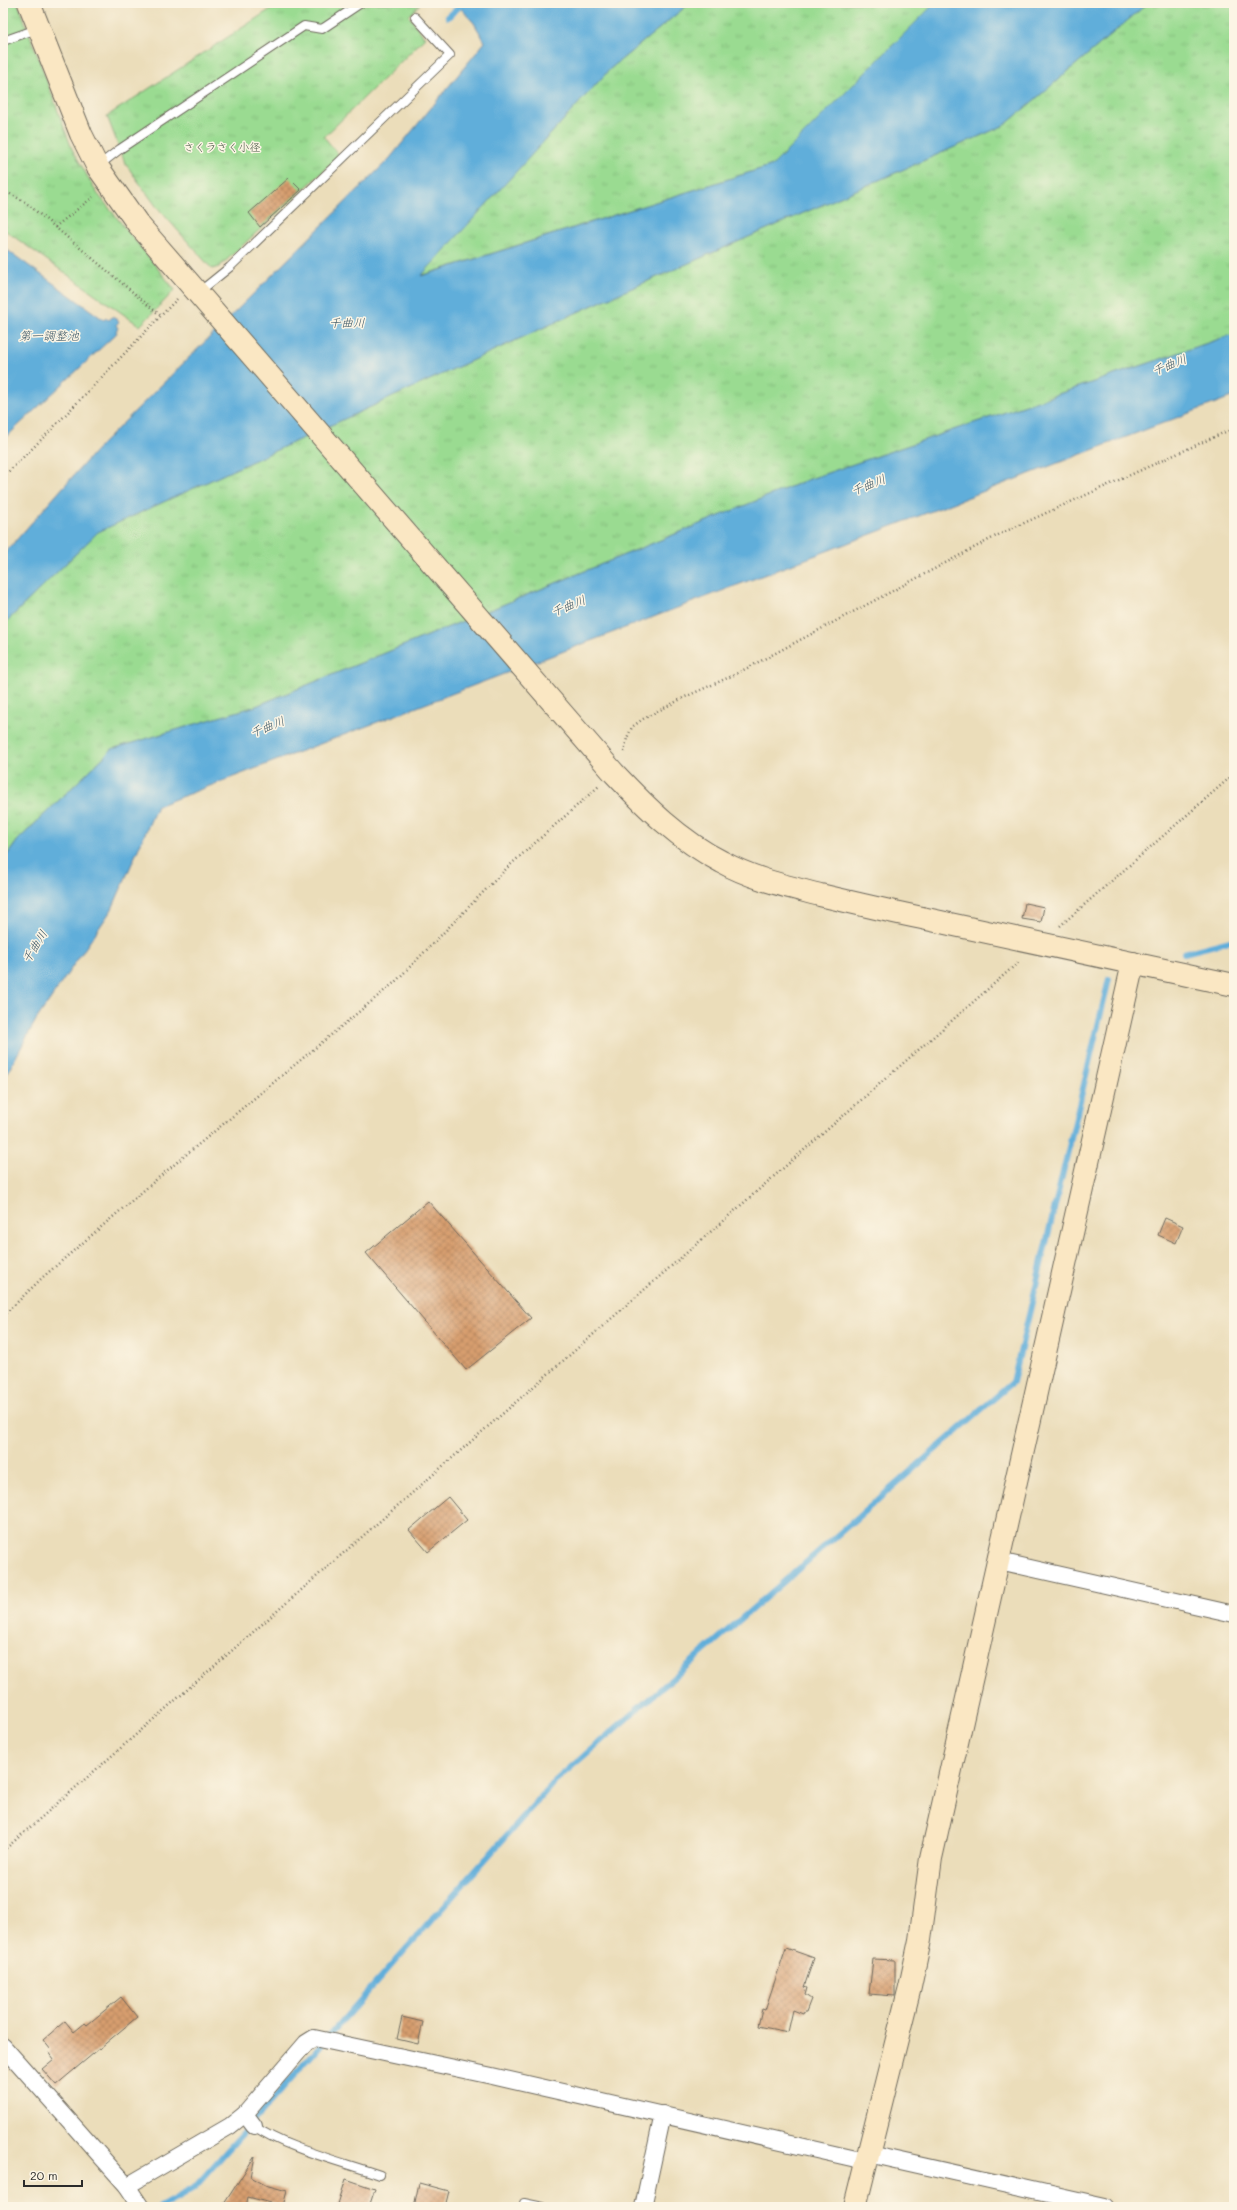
<svg xmlns="http://www.w3.org/2000/svg" width="1237" height="2210" font-family="Mali,'Klee One',sans-serif">
<defs>
<pattern id="grass-tufts" width="24" height="20" patternUnits="userSpaceOnUse"><rect width="24" height="20" fill="#9adb91"/><path d="M3 7l-1-3M5 7V3M7 7l1-3M15 17l-1-3M17 17v-4M19 17l1-3" fill="none" stroke="#85bc7d"/></pattern>
<pattern id="building-cross-hatch" width="8" height="8" patternUnits="userSpaceOnUse"><rect width="8" height="8" fill="#d79e6e"/><path d="M0 0l8 8M0 8l8-8" fill="none" stroke="#af815b"/></pattern>
</defs>
<rect width="100%" height="100%" fill="#fcf5e5"/>
<filter id="ink" filterUnits="userSpaceOnUse"><feTurbulence type="fractalNoise" baseFrequency=".025" numOctaves="2"/><feDisplacementMap in="SourceGraphic" scale="8" xChannelSelector="R" yChannelSelector="G"/><feConvolveMatrix kernelMatrix="1 2 1 2 8 2 1 2 1" color-interpolation-filters="sRGB"/></filter>
<filter id="wash" filterUnits="userSpaceOnUse"><feTurbulence type="fractalNoise" baseFrequency=".012" numOctaves="4" result="noise"/><feDisplacementMap in="SourceGraphic" scale="16" xChannelSelector="R" yChannelSelector="G"/><feGaussianBlur stdDeviation="0.9" result="paint"/><feColorMatrix in="noise" values="0 0 0 0 0 0 0 0 0 0 0 0 0 0 0 0 0 1.4 0 .05"/><feComposite in="paint" operator="in"/></filter>
<g filter="url(#wash)">
<rect width="100%" height="100%" fill="#ebddba"/>
<g fill="url(#grass-tufts)" stroke="#62835e">
<polygon points="3,3 18,3 72,149 97,193 175,290 140,326 3,229"/>
<polygon points="280,3 421,3 409,16 425,38 324,137 340,156 219,267 212,269 156,206 125,163 107,116"/>
<polygon points="690,3 935,3 773,165 420,276 610,69"/>
<polygon points="1148,3 1234,3 1234,334 807,480 256,706 112,749 18,840 3,861 3,625 98,532 593,305 1005,125"/>
</g>
<g fill="#61aeda" stroke="#466c82">
<polygon points="456,3 690,3 610,69 421,276 773,165 935,3 1148,3 1005,125 593,305 98,532 3,625 3,555 97,449 390,158 485,42 474,23"/>
<polygon points="3,247 104,320 106,318 109,320 113,316 119,322 116,325 118,328 116,331 117,333 3,440"/>
<polygon points="1234,334 1234,396 157,806 112,909 36,1020 3,1081 3,861 18,840 112,749 256,706 807,480"/>
</g>
<g fill="none" stroke-linecap="round" stroke-linejoin="round">
<g stroke="#61aeda" stroke-width="6">
<polyline points="448,17 459,7"/>
<polyline points="1184,953 1234,940"/>
<polyline points="160,2207 194,2188 555,1781 1013,1382 1109,979"/>
</g>
</g>
<g id="blocks">
<g fill="url(#building-cross-hatch)">
<polygon points="289,178 301,190 260,227 249,213"/>
<polygon points="1025,903 1044,907 1041,922 1022,919"/>
<polygon points="428,1201 531,1318 466,1370 366,1253"/>
<polygon points="1165,1218 1183,1226 1176,1243 1158,1235"/>
<polygon points="448,1497 467,1520 428,1552 409,1530"/>
<polygon points="786,1948 814,1958 804,1987 807,1988 805,1995 811,1999 806,2012 804,2012 803,2014 793,2010 788,2032 758,2026 762,2009 765,2010"/>
<polygon points="873,1959 895,1960 895,1996 869,1994"/>
<polygon points="121,1997 137,2017 56,2085 42,2069 54,2059 49,2052 51,2050 43,2040 65,2021 74,2032 85,2023 87,2025"/>
<polygon points="402,2017 423,2022 418,2044 397,2039"/>
<polygon points="255,2156 251,2177 265,2185 287,2191 283,2206 248,2197 246,2207 222,2207"/>
<polygon points="346,2179 375,2189 369,2207 337,2207"/>
<polygon points="419,2183 449,2191 445,2207 414,2207"/>
</g>
</g>
</g>
<g filter="url(#ink)">
<use href="#blocks" fill-opacity="0" stroke="#6e695d" stroke-width="1"/>
<g fill="none" stroke-linecap="round" stroke-linejoin="round">
<g stroke="#6e695d" stroke-width="10">
<g id="lane">
<polyline points="3,41 37,29"/>
<polyline points="98,166 120,149 304,26 322,29 361,3"/>
<polyline points="199,292 230,267 450,55 415,17"/>
<path d="M254,2126C284,2148 343,2162 380,2175"/>
<polyline points="524,2203 543,2207"/>
</g>
</g>
<g stroke="#6e695d" stroke-width="18">
<g id="street">
<polyline points="999,1561 1234,1614"/>
<polyline points="3,2046 127,2186 141,2207"/>
<polyline points="245,2114 254,2126"/>
<polyline points="127,2186 230,2126 245,2114 306,2043 314,2038 492,2076 856,2159 878,2156 1105,2207"/>
<polyline points="643,2207 663,2114"/>
</g>
</g>
<g stroke="#6e695d" stroke-width="24">
<g id="secondary">
<path d="M29,3L81,134L97,166L138,224L614,773C646,807 679,840 722,862C753,879 786,886 820,895C854,903 888,911 922,918C1026,940 1130,962 1234,985"/>
<polyline points="855,2207 910,1987 920,1940 931,1858 1133,963"/>
</g>
</g>
<g stroke="#6e695d" stroke-width="2.5" stroke-dasharray="1 3" stroke-linecap="butt">
<polyline points="3,190 25,202 55,227 93,197"/>
<polyline points="55,227 160,315"/>
<polyline points="3,477 47,434 177,299"/>
<polyline points="624,752 627,738 632,727 643,719 685,697 734,675 1002,533 1234,428"/>
<polyline points="1060,926 1234,774"/>
<polyline points="3,1316 43,1277 164,1173 395,982 509,866 599,786"/>
<polyline points="3,1851 1020,961"/>
</g>
<use href="#lane" stroke="#fff" stroke-width="8"/>
<use href="#street" stroke="#fff" stroke-width="16"/>
<use href="#secondary" stroke="#fae7c3" stroke-width="22"/>
</g>
</g>
<g text-anchor="middle" dominant-baseline="central" stroke-width="3" stroke-linejoin="round" paint-order="stroke">
<g font-size="11" fill="#475744" stroke="#fcf5e5">
<text x="222" y="146">さくラさく小径</text>
</g>
<g font-size="12" font-style="italic" fill="#3e5968" stroke="#fcf5e5">
<text x="347" y="322">千曲川</text>
<text x="49" y="335">第一調整池</text>
<text transform="translate(1169 364) rotate(-22)">千曲川</text>
<text transform="translate(868 484) rotate(-22)">千曲川</text>
<text transform="translate(568 605) rotate(-22)">千曲川</text>
<text transform="translate(267 726) rotate(-22)">千曲川</text>
<text transform="translate(34 946) rotate(-58)">千曲川</text>
</g>
</g>
<rect width="1237" height="2210" fill="none" stroke="#fcf5e5" stroke-width="16"/>
<path d="M24 2180v6h58v-6" fill="none" stroke="#2b2b2b" stroke-width="2"/>
<text x="30" y="2180" font-size="12" fill="#2b2b2b" stroke="#fcf5e5" stroke-width="3" paint-order="stroke">20 m</text>
</svg>
